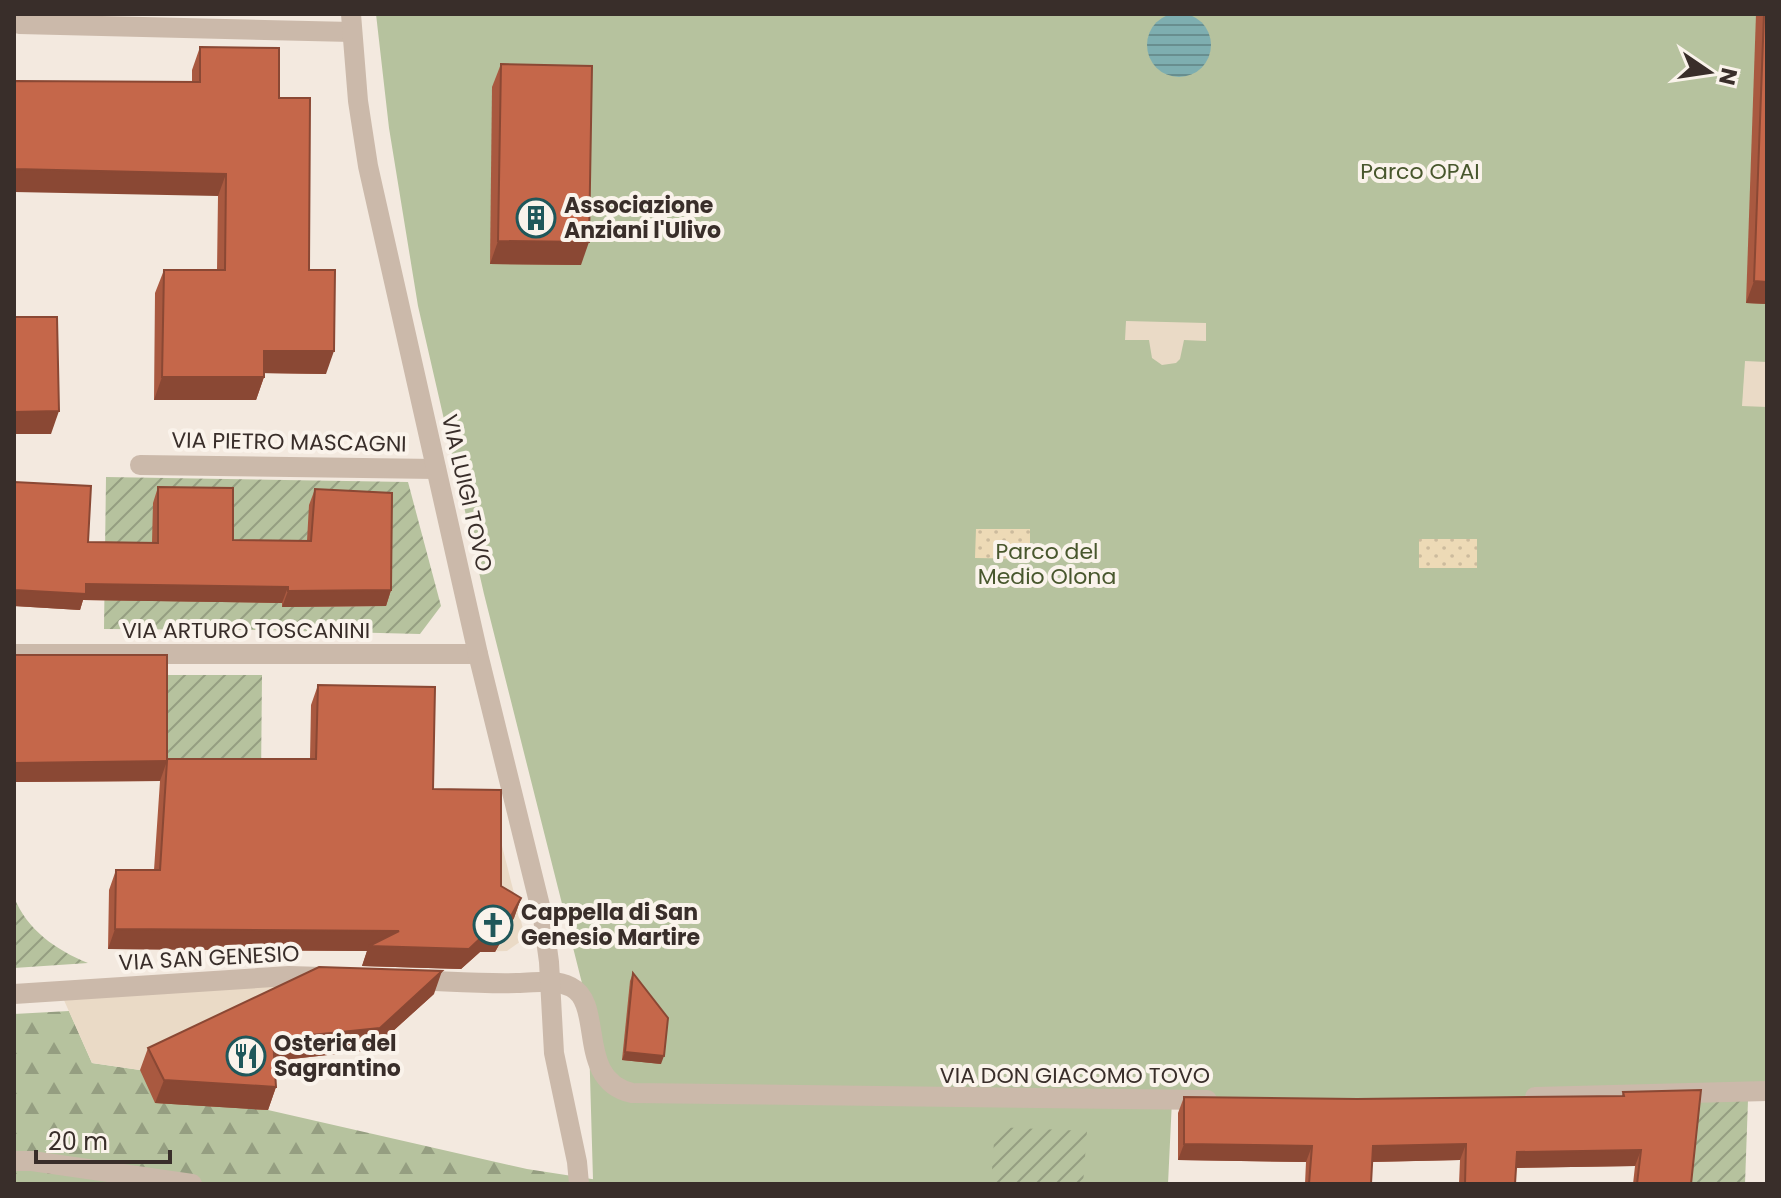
<svg xmlns="http://www.w3.org/2000/svg" width="1781" height="1198" font-family="Poppins,sans-serif">
<defs>
<pattern id="forest-firs" width="22" height="20" patternUnits="userSpaceOnUse" patternTransform="scale(2)"><rect width="22" height="20" fill="#b6c29e"/><path d="M5 1l3.5 6h-7zM16 11l3.5 6h-7z" fill="#959e81"/></pattern>
<pattern id="sand-dots" width="8" height="8" patternUnits="userSpaceOnUse" patternTransform="scale(2)"><rect width="8" height="8" fill="#eddab6"/><path d="M2 2h.1M6 6h.1" fill="none" stroke="#ccbb9d" stroke-width="1.8" stroke-linecap="round"/></pattern>
<pattern id="garden-furrows" width="10" height="10" patternUnits="userSpaceOnUse" patternTransform="scale(2)"><rect width="10" height="10" fill="#b6c29e"/><path d="M-1 1l2-2M0 10L10 0M9 11l2-2" fill="none" stroke="#959e81"/></pattern>
<pattern id="water-rules" width="6" height="5" patternUnits="userSpaceOnUse" patternTransform="scale(2)"><rect width="6" height="5" fill="#7eaeb0"/><path d="M0 2.5h6" fill="none" stroke="#688e8f"/></pattern>
</defs>
<rect width="100%" height="100%" fill="#f3e9df"/>
<polygon fill="#b6c29e" points="376,14 1767,14 1767,1091 1351,1102 1172,1100 1168,1184 591,1184 593,1179 588,1007 484,594 418,306 389,128"/>
<polygon fill="url(#forest-firs)" points="69,1011 92,1063 140,1070 268,1110 527,1169 624,1184 14,1184 14,1014"/>
<g fill="url(#sand-dots)">
<polygon points="976,529 1030,529 1030,559 975,558"/>
<rect x="1419" y="539" width="58" height="29"/>
</g>
<g fill="url(#garden-furrows)" fill-rule="evenodd">
<path d="M106,477L408,482L441,606L420,634L261,630L104,629ZM283,557H306L385,606L282,607Z"/>
<polygon points="160,675 262,675 261,779 160,781"/>
<path d="M14,897C27,930 56,950 88,963L14,968Z"/>
<polygon points="1748,1100 1745,1184 1687,1184 1695,1102"/>
<polygon points="995,1127 1087,1131 1083,1184 991,1184"/>
</g>
<g fill="#eadac6">
<polygon points="1126,321 1206,323 1206,341 1184,340 1180,359 1176,363 1162,365 1152,358 1149,340 1125,340"/>
<polygon points="1745,361 1767,362 1767,407 1742,406"/>
<polygon points="493,810 523,929 521,941 507,951 469,952"/>
<polygon points="289,976 263,1012 140,1070 92,1063 59,989"/>
</g>
<circle fill="url(#water-rules)" cx="1179" cy="45" r="32"/>
<g fill="none" stroke-linecap="round" stroke-linejoin="round">
<g stroke="#cbb9aa" stroke-width="20">
<polyline points="19,24 352,32"/>
<polyline points="140,465 436,469"/>
<polyline points="14,654 478,654"/>
<path d="M411,980C446,981 481,984 517,983C537,983 552,978 571,987C605,1004 575,1080 632,1093L1207,1100"/>
<polyline points="14,994 289,976 323,977"/>
<polyline points="1535,1097 1767,1091"/>
</g>
<g stroke="#cbb9aa" stroke-width="20">
<polyline points="351,14 358,101 368,166 478,654 543,918 549,962 554,1053 577,1162 579,1184"/>
<polyline points="14,1161 32,1161 192,1184"/>
</g>
</g>
<g fill="#a95940">
<polygon points="1756,14 1767,14 1767,304 1746,303"/>
<polygon points="200,47 279,98 309,270 326,374 264,373 264,377 256,400 154,400 155,293 164,270 217,270 218,196 192,82 192,70"/>
<polygon points="501,64 581,265 490,264 492,87"/>
<polygon points="14,482 88,542 152,543 153,503 158,487 233,540 307,541 309,505 315,489 391,590 386,606 282,607 282,603 83,600 80,610 14,606"/>
<polygon points="14,655 167,759 310,759 311,705 318,685 433,789 501,886 521,898 514,918 495,952 480,952 461,969 362,966 367,951 108,949 109,890 116,870 154,870 160,781 14,782"/>
<polygon points="633,973 661,1064 622,1060 630,981"/>
<polygon points="434,994 372,1050 274,1061 276,1087 268,1110 155,1103 140,1070 148,1048"/>
<polygon points="1623,1092 1691,1184 1633,1184 1635,1166 1516,1168 1515,1184 1459,1184 1460,1160 1372,1162 1371,1184 1305,1184 1306,1162 1178,1160 1178,1113 1184,1097 1357,1099 1622,1096"/>
</g>
<g fill="#8a4834">
<polygon points="14,169 226,174 218,196 14,192"/>
<polygon points="498,241 589,242 581,265 490,264"/>
<polygon points="1754,281 1767,282 1767,304 1746,303"/>
<polygon points="264,351 334,351 326,374 256,373"/>
<polygon points="162,377 264,377 256,400 154,400"/>
<polygon points="59,411 51,434 14,434 14,412"/>
<polygon points="86,584 288,587 282,603 83,600 80,610 14,606 14,590"/>
<polygon points="391,590 386,606 282,607 288,591"/>
<polygon points="167,761 160,781 14,782 14,763"/>
<polygon points="521,898 514,918 495,952 480,952 461,969 362,966 367,951 108,949 115,929"/>
<polygon points="442,971 434,994 372,1050 265,1062 273,1039"/>
<polygon points="625,1052 664,1056 661,1064 622,1060"/>
<polygon points="164,1080 276,1087 268,1110 155,1103"/>
<polygon points="1184,1144 1312,1146 1306,1162 1178,1160"/>
<polygon points="1466,1144 1460,1160 1367,1162 1373,1146"/>
<polygon points="1641,1150 1635,1166 1511,1168 1517,1152"/>
</g>
<g fill="#c5674a" stroke="#8a4834" stroke-width="2">
<polygon points="1764,14 1767,14 1767,282 1754,281"/>
<polygon points="200,47 279,48 279,98 310,98 309,270 335,270 334,351 264,351 264,377 162,377 164,270 225,270 226,174 14,169 14,81 200,82"/>
<polygon points="501,64 592,66 589,242 498,241"/>
<polygon points="14,317 57,317 59,411 14,412"/>
<polygon points="14,482 91,486 88,542 158,543 158,487 233,488 233,540 311,541 315,489 392,493 391,590 288,591 288,587 86,584 86,594 14,590"/>
<polygon points="14,655 167,655 167,759 316,759 318,685 435,687 433,789 501,790 501,886 521,898 502,932 487,932 469,949 369,946 399,931 115,929 116,870 160,870 167,761 14,763"/>
<polygon points="319,967 442,971 380,1028 273,1039 276,1087 164,1080 148,1048"/>
<polygon points="633,973 668,1018 664,1056 625,1052"/>
<polygon points="1701,1090 1691,1184 1637,1184 1641,1150 1517,1152 1515,1184 1465,1184 1466,1144 1373,1146 1371,1184 1309,1184 1312,1146 1184,1144 1184,1097 1357,1099 1624,1096 1623,1092"/>
</g>
<defs>
<g id="building-ring" transform="scale(2)"><circle r="9.5" fill="#faf3eb" stroke="#1f575a" stroke-width="1.5"/><path d="M-4-6H4V6H1V3H-1V6H-4ZM-2.5-4.3h1.7v1.8h-1.7ZM.8-4.3h1.7v1.8H.8ZM-2.5-1h1.7V.8h-1.7ZM.8-1h1.7V.8H.8Z" fill="#1f575a"/></g>
<g id="church-ring" transform="scale(2)"><circle r="9.5" fill="#faf3eb" stroke="#1f575a" stroke-width="1.5"/><path d="M-1.2-6h2.4v3.5h3.3v2.4h-3.3V6h-2.4V-.1h-3.3v-2.4h3.3Z" fill="#1f575a"/></g>
<g id="restaurant-ring" transform="scale(2)"><circle r="9.5" fill="#faf3eb" stroke="#1f575a" stroke-width="1.5"/><path d="M-5-6h1v4h1v-4h1v4h1v-4h1v5L-1.5 .5V6h-2V.5L-5-1ZM5-6V6H3V1.5H1.5Q1.5-4 5-6Z" fill="#1f575a"/></g>
</defs>
<g fill-rule="evenodd">
<use href="#building-ring" x="536" y="218"/>
<use href="#church-ring" x="493" y="925"/>
<use href="#restaurant-ring" x="246" y="1056"/>
</g>
<g text-anchor="middle" dominant-baseline="central" stroke-width="8" stroke-linejoin="round" paint-order="stroke">
<g font-size="22" fill="#48572d" stroke="#faf3eb">
<text x="1420" y="171">Parco OPAI</text>
<text x="1047" y="551">Parco del<tspan x="1047" dy="25">Medio Olona</tspan></text>
</g>
<g font-size="22" font-weight="bold" fill="#392e2a" stroke="#faf3eb" text-anchor="start">
<text x="564" y="205">Associazione<tspan x="564" dy="25">Anziani l'Ulivo</tspan></text>
<text x="521" y="912">Cappella di San<tspan x="521" dy="25">Genesio Martire</tspan></text>
<text x="274" y="1043">Osteria del<tspan x="274" dy="25">Sagrantino</tspan></text>
</g>
<g font-size="22" fill="#392e2a" stroke="#faf3eb">
<text transform="translate(289 442) rotate(1)">VIA PIETRO MASCAGNI</text>
<text transform="translate(467 493) rotate(77)">VIA LUIGI TOVO</text>
<text x="246" y="630">VIA ARTURO TOSCANINI</text>
<text transform="translate(209 958) rotate(-3)">VIA SAN GENESIO</text>
<text x="1075" y="1075">VIA DON GIACOMO TOVO</text>
</g>
</g>
<rect width="1781" height="1198" fill="none" stroke="#392e2a" stroke-width="32"/>
<g transform="translate(1709 72) rotate(103)" stroke="#faf3eb" stroke-width="6" paint-order="stroke">
<path d="M0-6L14 30L0 20L-14 30Z" fill="#392e2a"/>
<text y="-12" font-size="22" font-weight="bold" text-anchor="middle" fill="#392e2a">N</text>
</g>
<path d="M36 1150v12h134v-12" fill="none" stroke="#392e2a" stroke-width="4"/>
<text x="48" y="1150" font-size="24" fill="#392e2a" stroke="#faf3eb" stroke-width="6" paint-order="stroke">20 m</text>
</svg>
